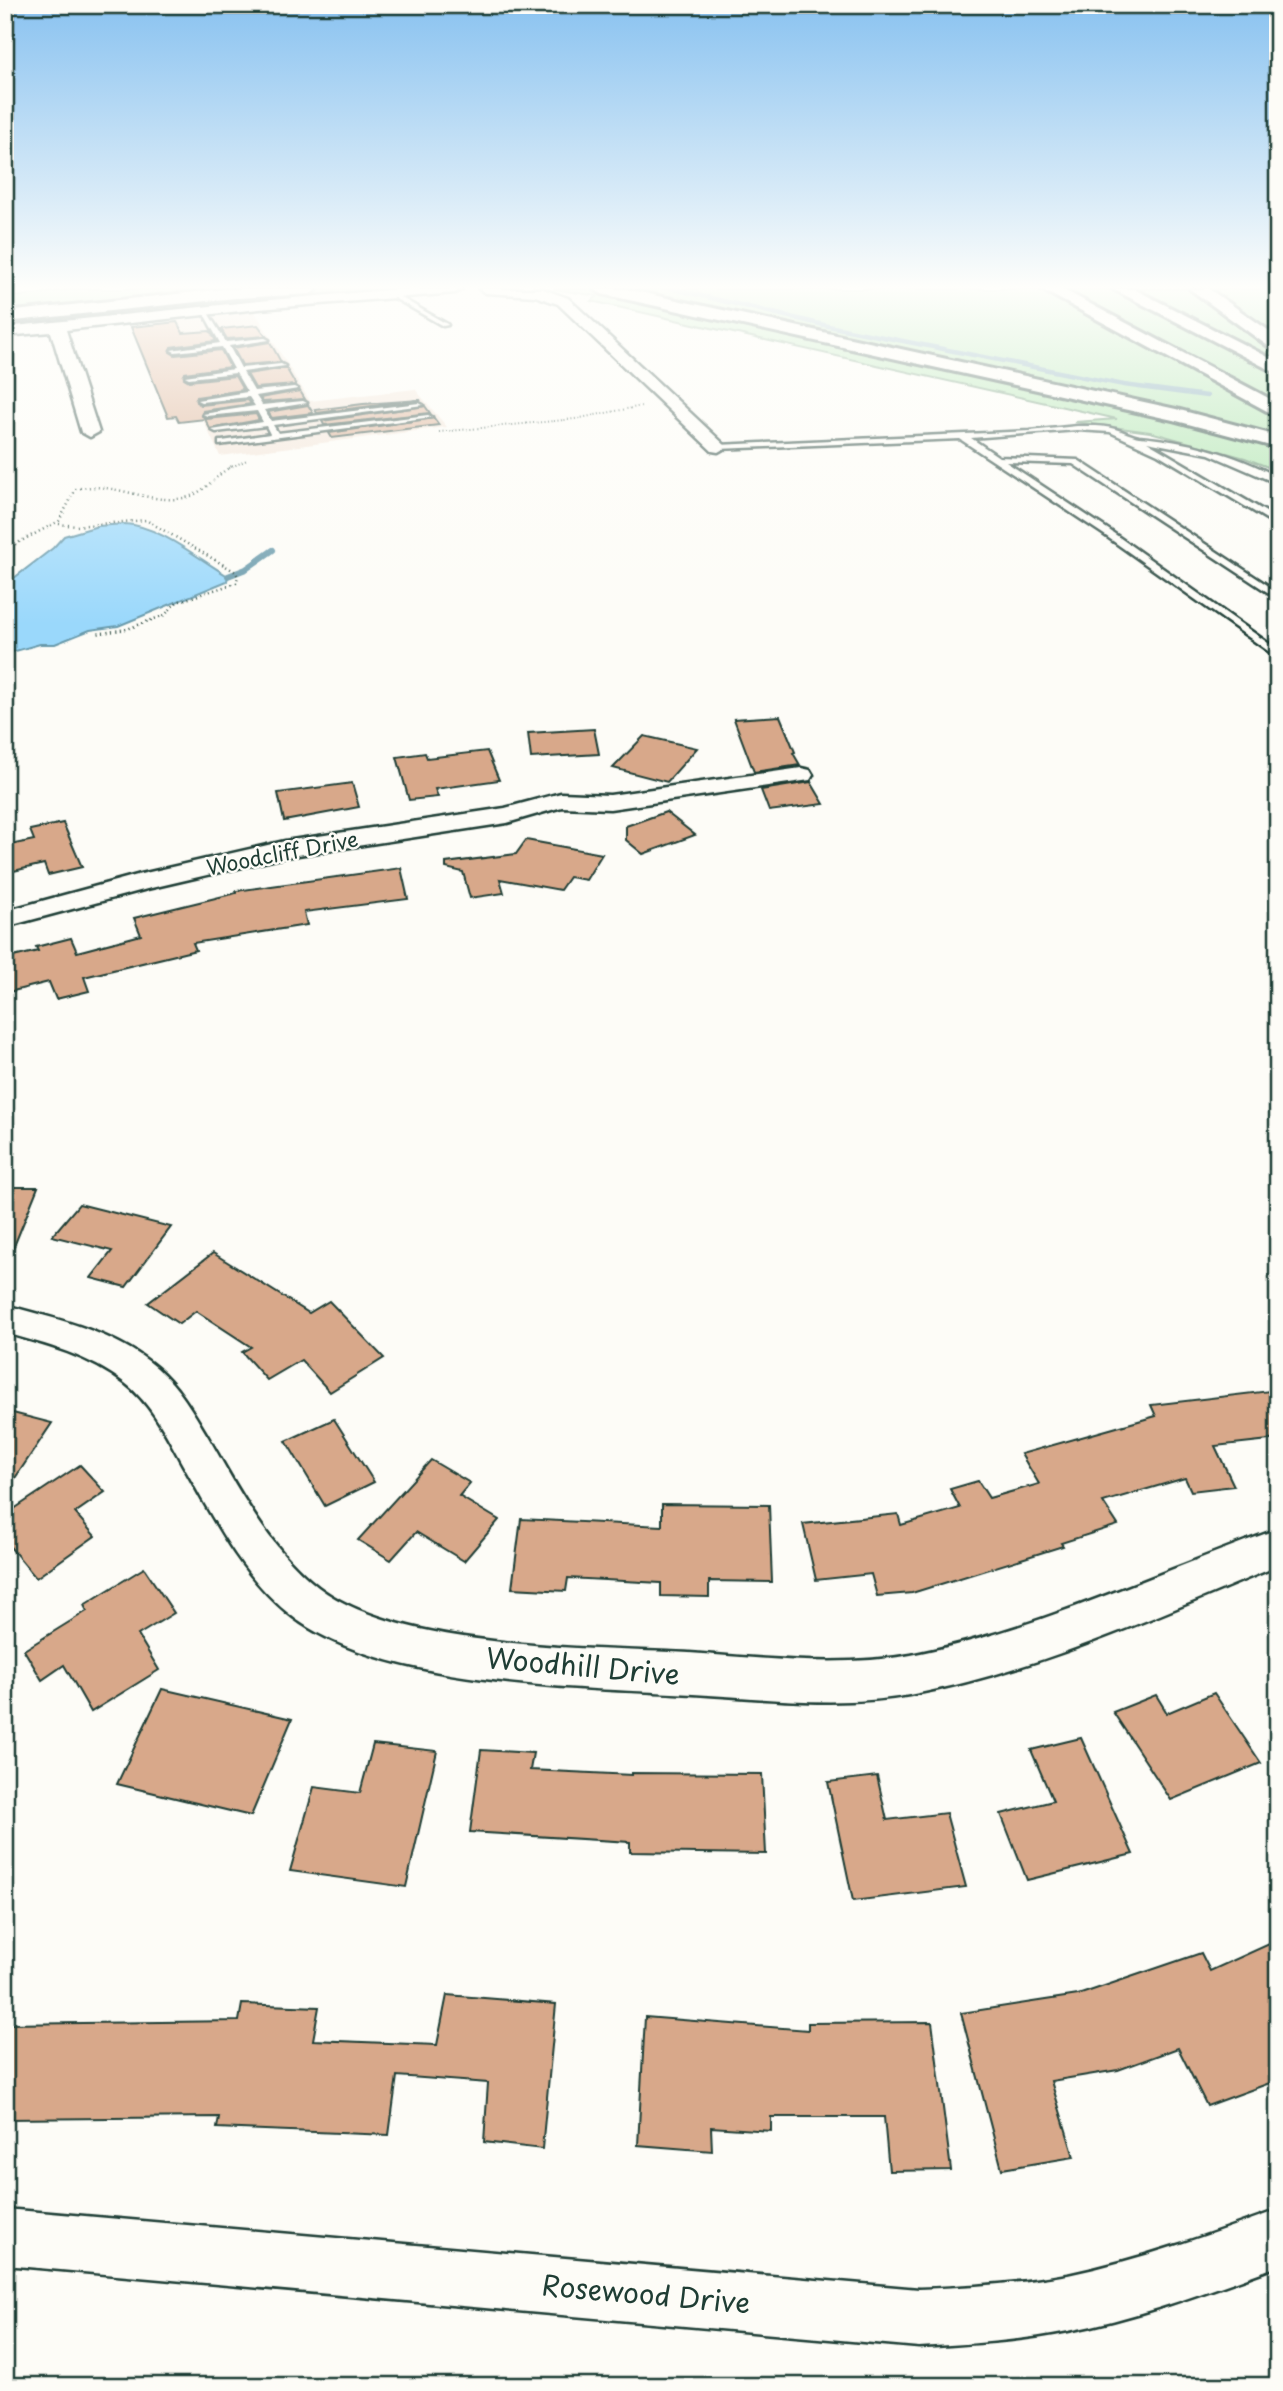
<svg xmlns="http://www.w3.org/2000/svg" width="1283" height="2391" font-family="'Playpen Sans',sans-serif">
<rect width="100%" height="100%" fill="#fdfcf7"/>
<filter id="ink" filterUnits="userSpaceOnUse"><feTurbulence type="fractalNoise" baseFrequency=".0143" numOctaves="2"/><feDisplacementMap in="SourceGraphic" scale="14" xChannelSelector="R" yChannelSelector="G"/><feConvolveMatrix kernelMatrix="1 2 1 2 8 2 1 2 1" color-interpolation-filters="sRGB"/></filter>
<g filter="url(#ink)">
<polygon fill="#f2e3d6" points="255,312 310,401 415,389 447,427 220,456 157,323"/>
<g fill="#a5e1a7" stroke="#628f6e" stroke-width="2">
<polygon points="80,289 397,289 249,301 5,326 5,298"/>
<polygon points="553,289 1278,289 1278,471 1245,458 1150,432 1075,422 1117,419 591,301 598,296"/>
</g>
<path fill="#9ad8fb" stroke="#699aab" stroke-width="2" d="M125,524C158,525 199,559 228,576L227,581L118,626L90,630L55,644H40L5,654V585L53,548L64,536L98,526Z"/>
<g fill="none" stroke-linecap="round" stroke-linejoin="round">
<polyline stroke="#699aab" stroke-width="4.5" points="673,289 828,326 1124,385 1207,396"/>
<polyline stroke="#699aab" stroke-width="6" points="228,576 246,569 273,550"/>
</g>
<g fill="#d8a88a" stroke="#1f3d34" stroke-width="2">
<polygon points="177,322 183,333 210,331 216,341 171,347 170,352 175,355 221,350 230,367 185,373 184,378 189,381 235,376 243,390 197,397 196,402 201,405 248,400 251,404 203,411 202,416 207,419 256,414 259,420 210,429 205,419 179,422 176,416 168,417 131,327"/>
<polygon points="258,325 266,336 227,339 221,329"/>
<polygon points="270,342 281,362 242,365 233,348"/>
<polygon points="286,368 296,385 255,388 247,374"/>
<polygon points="300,391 305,399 263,402 260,398"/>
<polygon points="419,400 317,413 315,410 363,404 420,400 421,401"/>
<polygon points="308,405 313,413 272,418 268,412"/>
<polygon points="425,406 430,413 324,425 322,421"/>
<polygon points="434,418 439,425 332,438 329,433"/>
<polygon points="780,716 795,752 793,753 800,765 754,772 734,719"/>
<polygon points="594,729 599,754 531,758 528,733"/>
<polygon points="644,736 697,748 667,782 613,768"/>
<polygon points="487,751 499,780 435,789 438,797 409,800 397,757 425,753 427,758"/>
<polygon points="811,782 824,804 769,811 761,790"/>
<polygon points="352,783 359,807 284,821 278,793"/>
<polygon points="666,812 695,835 643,854 626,840 626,826"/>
<polygon points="63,823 82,867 48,875 44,864 5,873 5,846 34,840 30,830"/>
<polygon points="526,840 602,854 586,880 569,877 560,890 500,879 504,893 470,898 463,872 446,868 446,863 516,854"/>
<polygon points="401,868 408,899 304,912 307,925 193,943 196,950 84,977 89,991 56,999 49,982 5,993 5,959 38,951 36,947 71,938 77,952 141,935 134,918 236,893 236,891"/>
<polygon points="5,1187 38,1187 6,1266 5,1266"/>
<polygon points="79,1204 171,1227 126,1287 91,1278 112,1251 52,1236"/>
<polygon points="213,1253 309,1313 329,1301 384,1358 330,1392 301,1360 267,1380 242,1352 251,1347 196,1311 179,1324 148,1303"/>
<polygon points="1278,1390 1278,1439 1215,1446 1234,1486 1191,1491 1185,1478 1103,1502 1118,1525 1061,1543 1063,1546 912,1593 877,1596 871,1574 816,1580 803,1524 898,1514 901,1525 960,1508 950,1489 978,1481 989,1498 1039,1484 1021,1454 1156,1416 1151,1405"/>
<polygon points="5,1411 52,1423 5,1493"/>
<polygon points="334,1419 374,1482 325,1506 286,1441"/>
<polygon points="431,1460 470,1483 459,1496 499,1520 464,1561 416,1532 391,1560 358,1540"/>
<polygon points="80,1465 105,1492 75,1513 95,1536 36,1578 5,1541 5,1515"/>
<polygon points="662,1504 769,1505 772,1582 709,1581 709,1597 661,1596 661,1583 568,1578 566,1591 512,1588 521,1519 662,1526"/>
<polygon points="144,1568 174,1613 138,1635 159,1670 91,1712 64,1665 42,1680 24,1650 87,1611 84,1605"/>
<polygon points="162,1689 292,1719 251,1816 117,1784"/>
<polygon points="1214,1693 1261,1763 1171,1800 1113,1712 1156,1695 1167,1713"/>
<polygon points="1081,1738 1133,1854 1027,1880 1001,1814 1053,1801 1031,1750"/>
<polygon points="373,1744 437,1751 406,1887 290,1871 314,1787 360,1793"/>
<polygon points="481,1750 533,1753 530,1770 632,1775 632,1773 762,1774 766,1854 630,1852 630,1842 470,1832"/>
<polygon points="877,1776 887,1820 946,1813 966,1887 853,1901 828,1782"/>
<polygon points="1278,1940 1278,2080 1207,2106 1178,2048 1118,2070 1051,2081 1074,2157 1002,2169 961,2013 1078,1995 1201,1953 1210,1971"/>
<polygon points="447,1995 556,2004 542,2149 484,2142 488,2083 397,2076 389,2135 217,2128 219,2117 5,2119 5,2024 239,2021 242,2004 319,2007 313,2040 437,2045"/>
<polygon points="645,2017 808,2030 808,2023 932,2022 951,2170 889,2171 884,2117 771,2117 771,2131 711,2127 712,2151 638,2145"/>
</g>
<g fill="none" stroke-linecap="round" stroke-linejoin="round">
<g stroke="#1f3d34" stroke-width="5">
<g id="lane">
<polygon points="391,292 447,324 448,325 443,326 389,295"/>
<polygon points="205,308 226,342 265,338 269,340 229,346 241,368 281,364 285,366 243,372 254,391 294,387 298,389 256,396 262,405 303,401 307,403 264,410 271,421 419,403 423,405 273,425 278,433 428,415 432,417 219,445 219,441 222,441 270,434 266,426 216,432 212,430 263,422 257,411 207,416 203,414 255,406 249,397 201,402 197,400 247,392 236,373 189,378 185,376 234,369 222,347 175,352 171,350 220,343 202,310"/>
<path d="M1077,426C1089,426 1103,425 1115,429C1123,431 1132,436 1139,437C1189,441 1234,454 1278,477V484L1209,454L1147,442L1278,519V526L1158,454L1110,432L1077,430L971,438L999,457L1078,460L1278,592V599L1073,464L1006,462L1109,530L1278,650V658L1103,534L960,439L718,449L714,447L718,445L1030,431Z"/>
</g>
</g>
<g stroke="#1f3d34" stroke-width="5">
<g id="street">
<polygon points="399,289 462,289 455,293 259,309 66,330 99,432 90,437 81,432 51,332 5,336 5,327 259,301"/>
<polygon points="479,289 543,289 568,298 727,447 718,452 712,451 558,304 535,296 486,293"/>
<polygon points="801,768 810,770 813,775 810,780 610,809 562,807 507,823 285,857 147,889 5,927 5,911 141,874 285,841 505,808 561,793 610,795"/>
<path d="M5,1305C57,1319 116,1332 157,1368C179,1387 193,1412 208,1437C238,1489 269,1549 318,1587C399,1649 587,1648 689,1653C762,1658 838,1668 911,1655C1039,1630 1155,1573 1278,1529V1566C1158,1615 1038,1671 909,1695C838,1708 765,1698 693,1694C579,1687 376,1687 287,1612C240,1573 212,1516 183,1465C167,1436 152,1404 125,1383C90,1356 47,1344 5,1333Z"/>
<path d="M5,2209L919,2289C969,2287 1019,2284 1068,2275C1140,2260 1209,2235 1278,2210V2266C1209,2291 1140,2317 1068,2331C1019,2341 969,2344 919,2347L5,2265Z"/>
</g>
</g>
<g stroke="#1f3d34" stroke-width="6">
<polygon id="primary" points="224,289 282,289 274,294 5,322 5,312"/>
</g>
<g stroke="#1f3d34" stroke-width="6">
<g id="highway">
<polygon points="231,289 318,289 310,294 236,298 228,293"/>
<polygon points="594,289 626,289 1176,409 1278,436 1278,448 1173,420 602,294"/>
<polygon points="1041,289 1062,289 1278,403 1278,417"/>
<polygon points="1113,289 1134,289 1278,362 1278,374"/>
<polygon points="1190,289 1209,289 1278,337 1278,350 1272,349"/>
</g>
</g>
<g stroke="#1f3d34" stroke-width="2" stroke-dasharray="1 2.5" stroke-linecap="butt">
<polyline points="5,291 13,292"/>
<polyline points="439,432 575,419 642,406"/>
<polyline points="229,468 247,460"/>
</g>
<g stroke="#1f3d34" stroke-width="2.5" stroke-dasharray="1 3.5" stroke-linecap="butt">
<polyline points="59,524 76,526 146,520 236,572 238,577 236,583 177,602 165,615 127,629 96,634"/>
<path d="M5,553L10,547L59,521L76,489C114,480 151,507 188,497C205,492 217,474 232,466"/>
</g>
<use href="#lane" fill="#fdfcf7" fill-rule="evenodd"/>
<use href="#street" fill="#fdfcf7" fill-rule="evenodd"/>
<use href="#primary" fill="#fdfcf7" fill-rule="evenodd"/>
<use href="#highway" fill="#fdfcf7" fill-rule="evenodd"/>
</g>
</g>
<linearGradient id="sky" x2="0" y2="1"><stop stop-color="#89c2f0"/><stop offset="0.46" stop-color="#fefefb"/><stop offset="1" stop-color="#fefefb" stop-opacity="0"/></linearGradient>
<rect width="1283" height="624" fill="url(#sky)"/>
<g text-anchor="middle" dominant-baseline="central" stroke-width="5" stroke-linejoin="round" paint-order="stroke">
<g font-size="21" fill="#1f3d34" stroke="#fdfcf7">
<text transform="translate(282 852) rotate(-11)">Woodcliff Drive</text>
</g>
<g font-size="28" fill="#1f3d34" stroke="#fdfcf7">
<text transform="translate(583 1665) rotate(5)">Woodhill Drive</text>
<text transform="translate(646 2293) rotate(5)">Rosewood Drive</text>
</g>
</g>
<rect width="1283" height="2391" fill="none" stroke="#fdfcf7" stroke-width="28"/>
<rect x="14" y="14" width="1255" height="2363" fill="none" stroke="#1f3d34" stroke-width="2.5" filter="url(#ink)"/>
</svg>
